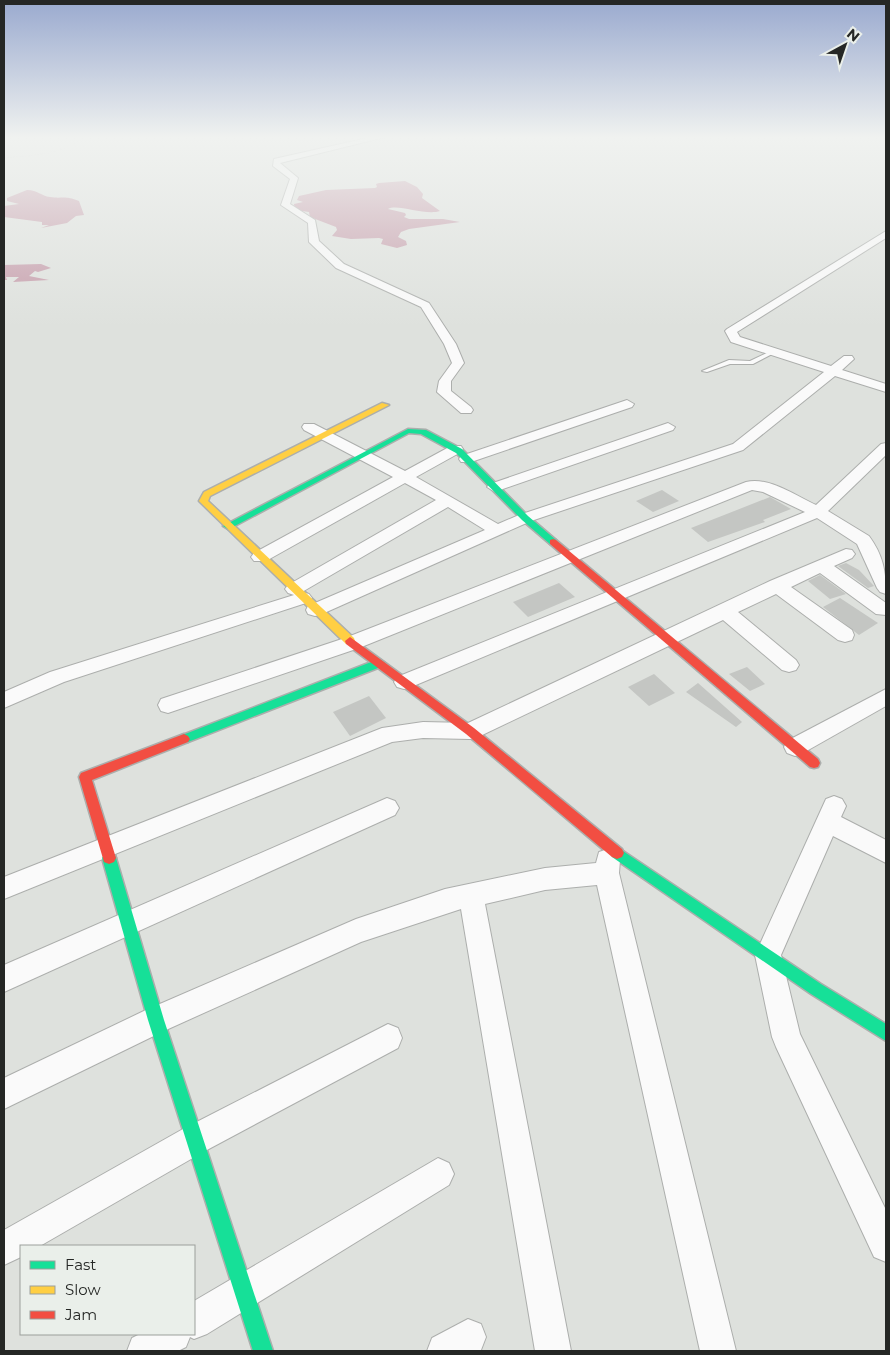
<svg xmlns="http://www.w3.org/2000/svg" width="890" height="1355" font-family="Montserrat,sans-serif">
<rect width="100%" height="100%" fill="#dee1dd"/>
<g fill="#c59caa">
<path d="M405,181L417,187L423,194L422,198L440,211C425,216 397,203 388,209L405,213L406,215L404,217L409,219H443L460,222L409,229L401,232L398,237L406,241L407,245L397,248L381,244L383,239L379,238L351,239L332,236L337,230L336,227L310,217L309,212L295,210L294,204L303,202L297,200L299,196L326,190L375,188L377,187L376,184L379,183Z"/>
<path d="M27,190C38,190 41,196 50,197C63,199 64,195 79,201L84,215L76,216L67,223L41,228L49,225H42V222L4,217V206L19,204L7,201V198Z"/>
<polygon points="41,264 51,268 38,272 35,271 29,276 49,280 13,282 19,277 6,277 7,280 4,280 4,265"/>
</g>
<g fill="#c4c6c3">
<polygon points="662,490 679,501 653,512 636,501"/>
<polygon points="770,497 791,509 763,520 765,522 708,542 691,528"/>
<polygon points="846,563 859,570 874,586 868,588 838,566"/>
<polygon points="820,575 846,594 830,599 808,581"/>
<polygon points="559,583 575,597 528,617 513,602"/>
<polygon points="840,598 878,623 859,635 823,607"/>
<polygon points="747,667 765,684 750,691 729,674"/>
<polygon points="654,674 675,693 649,706 628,687"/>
<polygon points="698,683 742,722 736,727 686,692"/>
<polygon points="369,696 386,718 350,736 333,712"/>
</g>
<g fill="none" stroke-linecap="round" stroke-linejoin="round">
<g stroke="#acaeac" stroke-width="2">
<polygon id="lane" points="771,351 776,352 753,364 730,364 707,372 702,371 729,360 750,361"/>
</g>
<g stroke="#acaeac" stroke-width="2">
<g id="street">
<polygon points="372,137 385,137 280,163 298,178 290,204 315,220 319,241 344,264 429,303 456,344 464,363 451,381 451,391 471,407 473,410 471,413 461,413 437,392 439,381 452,363 444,344 421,307 336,268 309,242 308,223 281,205 290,179 273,166 274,159"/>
<polygon points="886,231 886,238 737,332 740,337 831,366 844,356 852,356 854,359 842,370 886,384 886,392 835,376 743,450 531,521 322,614 315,616 308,614 306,610 308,606 485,530 448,507 302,592 309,594 312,598 309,602 64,682 4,708 4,692 50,672 294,595 288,593 285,589 288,585 436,500 405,483 266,561 254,561 251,557 254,553 393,477 304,430 302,427 304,424 314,424 405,471 451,446 461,446 463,449 461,452 416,477 498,524 519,515 733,444 824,372 731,342 725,331 727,329"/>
<polygon points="627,400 634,404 632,407 471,462 461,462 459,459 461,456"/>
<polygon points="668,423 675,427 673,430 500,490 495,492 487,487 490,484"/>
<path d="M886,443V455L828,511L869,536C883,555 886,571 886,594L880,592L877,588L857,544L817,518L411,687L404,689L397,687L394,682L397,677L805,512L763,492L752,490L359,648L168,713L161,711L158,705L161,699L345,638L746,482C768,476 796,496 816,505L881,444Z"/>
<polygon points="846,549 852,550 855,554 852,558 834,566 886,603 886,615 876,614 820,573 791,587 852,630 854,635 852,640 845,642 838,640 776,594 738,612 796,660 799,665 796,670 789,672 782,670 723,620 478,737 470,739 423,738 392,742 4,899 4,877 382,728 423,722 468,723 770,581"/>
<polygon points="886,689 886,706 803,753 795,756 787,753 784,747 787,741"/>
<polygon points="834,796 842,799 846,806 841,817 886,840 886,863 833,836 781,955 800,1034 886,1210 886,1262 874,1257 776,1047 772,1037 755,955 826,799"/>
<polygon points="387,798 395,801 399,808 395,815 4,992 4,965"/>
<polygon points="608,849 617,852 620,860 619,873 736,1351 700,1351 597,885 545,890 485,904 571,1351 535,1351 461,909 361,942 166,1030 4,1109 4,1078 146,1010 356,919 445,889 545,868 596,863 599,852"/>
<polygon points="388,1024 398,1028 402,1038 398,1048 205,1151 40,1246 21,1246 21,1257 4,1265 4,1230 183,1129"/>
<polygon points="438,1158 449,1163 454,1174 449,1185 207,1334 194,1339 190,1337 186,1347 178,1351 127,1351 132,1338 140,1334 194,1334 194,1301"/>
<polygon points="468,1319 481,1324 486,1337 481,1350 427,1351 432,1338"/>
</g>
</g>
<g stroke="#acaeac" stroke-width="3">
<g id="fast">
<polygon points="408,429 426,430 462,449 528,516 556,540 556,544 550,544 522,520 456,453 421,434 409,433 231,528 228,529 223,526"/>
<polygon points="379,659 385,663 383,666 188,742 180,742 178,739 180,736"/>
<polygon points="617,847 821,984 886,1024 886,1041 811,994 612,857 610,853 612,849"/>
<polygon points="109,852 114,854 116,858 164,1020 273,1351 253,1351 148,1020 102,858 104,854"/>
</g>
</g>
<g stroke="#acaeac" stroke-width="3">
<polygon id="slow" points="382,403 389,405 210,496 208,501 354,638 355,641 354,644 346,644 199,501 204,492"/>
</g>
<g stroke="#acaeac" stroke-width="3">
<g id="jam">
<polygon points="553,539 556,540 818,759 820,763 818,767 814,768 810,767 550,544 550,540"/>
<polygon points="350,637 474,728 622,849 624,853 622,857 617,859 612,857 466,734 346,644 345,641"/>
<polygon points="184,734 188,736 190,739 188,742 92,780 116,858 114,862 109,864 104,862 79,777 81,773"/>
</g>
</g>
<path stroke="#cdcdcd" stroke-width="1" stroke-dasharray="0.5 1" stroke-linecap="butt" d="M4,158C36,155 58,155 85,137"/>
<use href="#lane" fill="#fafafa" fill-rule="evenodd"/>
<use href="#street" fill="#fafafa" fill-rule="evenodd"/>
<use href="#fast" fill="#16e098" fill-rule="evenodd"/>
<use href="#slow" fill="#ffcf43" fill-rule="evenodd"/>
<use href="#jam" fill="#f24e42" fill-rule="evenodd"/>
</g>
<linearGradient id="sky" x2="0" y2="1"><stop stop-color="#9aaacf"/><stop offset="0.42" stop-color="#f0f2f0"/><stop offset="1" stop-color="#f0f2f0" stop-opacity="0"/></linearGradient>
<rect width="890" height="327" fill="url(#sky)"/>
<rect width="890" height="1355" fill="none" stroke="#252725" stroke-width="10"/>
<rect x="20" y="1245" width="175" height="90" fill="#eaefea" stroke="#9b9f9b"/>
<rect x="30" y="1261" width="25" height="8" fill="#16e098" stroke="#9b9f9b"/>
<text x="65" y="1270" font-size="15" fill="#252725">Fast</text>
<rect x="30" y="1286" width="25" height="8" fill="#ffcf43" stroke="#9b9f9b"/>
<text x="65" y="1295" font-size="15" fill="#252725">Slow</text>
<rect x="30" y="1311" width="25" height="8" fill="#f24e42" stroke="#9b9f9b"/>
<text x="65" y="1320" font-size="15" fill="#252725">Jam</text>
<g transform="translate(845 45) rotate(40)" stroke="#eaefea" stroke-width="4" paint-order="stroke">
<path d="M0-4L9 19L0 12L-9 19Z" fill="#252725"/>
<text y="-8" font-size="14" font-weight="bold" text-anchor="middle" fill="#252725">N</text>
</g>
</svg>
